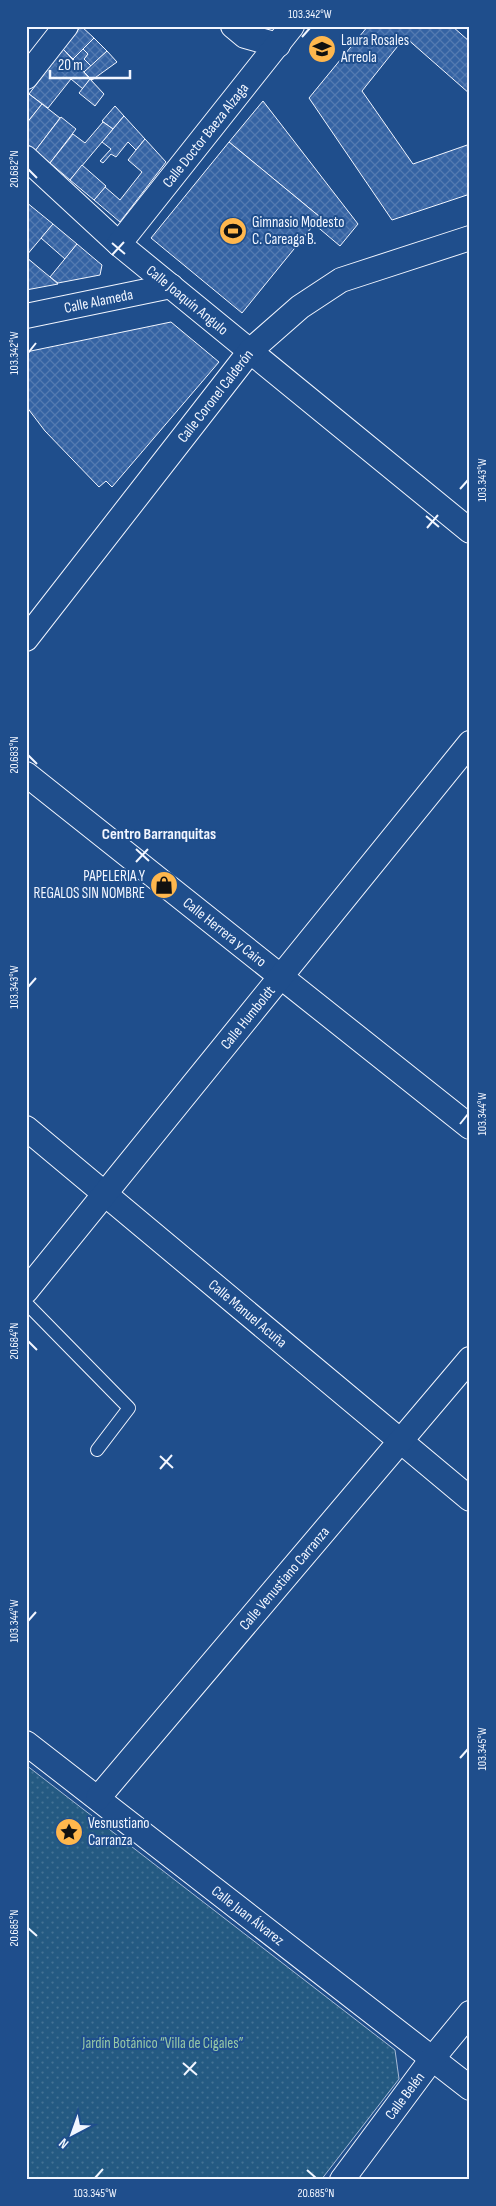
<svg xmlns="http://www.w3.org/2000/svg" width="496" height="2206" font-family="'Sofia Sans Condensed',sans-serif">
<defs>
<pattern id="grass-dots" width="8" height="8" patternUnits="userSpaceOnUse" patternTransform="scale(1.25)"><rect width="8" height="8" fill="#245a82"/><path d="M2 2h.1M6 6h.1" fill="none" stroke="#447295" stroke-width="1.8" stroke-linecap="round"/></pattern>
<pattern id="building-cross-hatch" width="8" height="8" patternUnits="userSpaceOnUse" patternTransform="scale(1.25)"><rect width="8" height="8" fill="#3563a3"/><path d="M0 0l8 8M0 8l8-8" fill="none" stroke="#537ab1"/></pattern>
</defs>
<rect width="100%" height="100%" fill="#1f4e8c"/>
<polygon fill="url(#grass-dots)" stroke="#a8bbd7" points="26,1765 395,2050 399,2079 321,2180 26,2180"/>
<g fill="url(#building-cross-hatch)" stroke="#f2f6ff">
<polygon points="81,26 94,38 73,59 63,49"/>
<polygon points="368,26 452,26 470,42 470,94 405,37 362,91 413,164 470,144 470,194 392,220 309,98"/>
<polygon points="94,38 107,51 91,66 84,59 88,54 83,49"/>
<polygon points="63,49 90,79 83,89 71,79 48,108 29,94"/>
<polygon points="83,49 88,54 84,59 91,66 84,72 73,59"/>
<polygon points="107,51 117,62 92,80 84,72"/>
<polygon points="90,79 104,94 95,106 79,93"/>
<polygon points="29,94 42,104 26,124 26,97"/>
<polygon points="263,101 358,224 340,246 314,224 320,217 229,142"/>
<polygon points="42,104 60,118 35,151 26,143 26,124"/>
<polygon points="115,106 124,116 113,129 102,121"/>
<polygon points="124,116 145,139 136,150 128,142 116,157 111,154 103,163 100,161 111,149 102,142"/>
<polygon points="61,117 76,129 50,163 35,151"/>
<polygon points="103,122 113,129 70,180 50,163 73,134 85,143"/>
<polygon points="145,139 166,162 120,222 94,200 105,187 120,200 142,172 128,160"/>
<polygon points="229,142 320,217 242,313 151,238"/>
<polygon points="82,165 106,186 94,200 70,180"/>
<polygon points="26,202 53,224 26,256"/>
<polygon points="53,224 77,244 65,259 41,238"/>
<polygon points="77,244 102,265 100,275 58,283 50,277"/>
<polygon points="26,257 50,277 58,284 26,290"/>
<polygon points="171,322 219,362 112,487 106,481 99,487 45,431 26,406 26,352"/>
</g>
<g fill="none" stroke-linecap="round" stroke-linejoin="round">
<g stroke="#f2f6ff" stroke-width="14">
<polyline id="service" points="26,1303 129,1408 97,1450"/>
</g>
<g stroke="#f2f6ff" stroke-width="26">
<g id="minor">
<polyline points="233,26 245,36 278,45"/>
<polyline points="26,77 66,26"/>
<path id="s1" d="M26,158L119,244L470,531"/>
<path id="s2" d="M119,244L292,26"/>
<path id="s3" d="M26,316L171,286"/>
<path id="s4" d="M26,639L251,350L300,307L341,280L470,238"/>
<path id="s5" d="M26,774L470,1127"/>
<path id="s6" d="M26,1128L470,1499"/>
<path id="s7" d="M26,1291L470,743"/>
<path id="s8" d="M26,1743L470,2088"/>
<path id="s9" d="M98,1798L470,1359"/>
<path id="s10" d="M342,2180L432,2059L470,2013"/>
</g>
</g>
<use href="#service" stroke="#1f4e8c" stroke-width="12"/>
<use href="#minor" stroke="#1f4e8c" stroke-width="24"/>
</g>
<path fill="none" stroke="#f2f6ff" stroke-width="2" d="M302,37L310,28M28,169L37,178M112,243L125,254M112,255L124,242M28,353L36,343M460,489L468,480M426,516L439,527M427,528L438,515M28,755L37,764M136,849L149,861M136,862L148,849M28,987L36,978M460,1124L468,1114M28,1341L37,1350M160,1456L173,1468M160,1469L172,1455M28,1621L36,1612M460,1758L468,1749M28,1928L37,1936M183,2063L197,2075M184,2075L196,2062M307,2170L316,2178M95,2178L103,2169"/>
<defs>
<g id="school-disc" transform="scale(1.4375)"><circle r="9.5" fill="#ffb74d" stroke="#1f4e8c"/><path d="M0-5L7-2L0 1L-7-2ZM-4 1L0 2.5L4 1V4Q0 6-4 4Z" fill="#111"/></g>
<g id="stadium-disc" transform="scale(1.4375)"><circle r="9.5" fill="#ffb74d" stroke="#1f4e8c"/><path d="M0-5a6.5 5 0 1 0 0 10a6.5 5 0 1 0 0-10ZM-3.5-1.8h7v3.6h-7Z" fill="#111"/></g>
<g id="shop-disc" transform="scale(1.4375)"><circle r="9.5" fill="#ffb74d" stroke="#1f4e8c"/><path d="M-5-2.5h2.3a2.7 3.5 0 0 1 5.4 0H5L5.5 6h-11ZM-1.5-2.5h3a1.5 2.3 0 0 0-3 0Z" fill="#111"/></g>
<g id="sight-disc" transform="scale(1.4375)"><circle r="9.5" fill="#ffb74d" stroke="#1f4e8c"/><path d="M0-6L1.8-2.2L6-1.7L2.9 1.2L3.7 5.4L0 3.3L-3.7 5.4L-2.9 1.2L-6-1.7L-1.8-2.2Z" fill="#111"/></g>
</defs>
<g fill-rule="evenodd">
<use href="#school-disc" x="322" y="49"/>
<use href="#stadium-disc" x="233" y="231"/>
<use href="#shop-disc" x="164" y="885"/>
<use href="#sight-disc" x="69" y="1832"/>
</g>
<g text-anchor="middle" dominant-baseline="central" stroke-width="4" stroke-linejoin="round" paint-order="stroke">
<g font-size="15" fill="#f2f6ff" stroke="#1f4e8c" text-anchor="start">
<text x="341" y="40">Laura Rosales<tspan x="341" dy="17">Arreola</tspan></text>
<text x="252" y="222">Gimnasio Modesto<tspan x="252" dy="17">C. Careaga B.</tspan></text>
<text x="145" y="876" text-anchor="end">PAPELERIA Y<tspan x="145" dy="17">REGALOS SIN NOMBRE</tspan></text>
<text x="88" y="1823">Vesnustiano<tspan x="88" dy="17">Carranza</tspan></text>
</g>
<g font-size="15" fill="#f2f6ff" stroke="#1f4e8c">
<text stroke="none"><textPath href="#s2" startOffset="139">Calle Doctor Baeza Alzaga</textPath></text>
<text stroke="none"><textPath href="#s1" startOffset="215">Calle Joaquín Angulo</textPath></text>
<text stroke="none"><textPath href="#s3" startOffset="74">Calle Alameda</textPath></text>
<text stroke="none"><textPath href="#s4" startOffset="308">Calle Coronel Calderón</textPath></text>
<text stroke="none"><textPath href="#s5" startOffset="254">Calle Herrera y Cairo</textPath></text>
<text stroke="none"><textPath href="#s7" startOffset="352">Calle Humboldt</textPath></text>
<text stroke="none"><textPath href="#s6" startOffset="289">Calle Manuel Acuña</textPath></text>
<text stroke="none"><textPath href="#s9" startOffset="288">Calle Venustiano Carranza</textPath></text>
<text stroke="none"><textPath href="#s8" startOffset="281">Calle Juan Álvarez</textPath></text>
<text stroke="none"><textPath href="#s10" startOffset="105">Calle Belén</textPath></text>
</g>
<g font-size="15" fill="#97c8a6" stroke="#1f4e8c">
<text x="163" y="2043">Jardín Botánico “Villa de Cigales”</text>
</g>
<g font-size="16" font-weight="bold" fill="#f2f6ff" stroke="#1f4e8c">
<text x="159" y="834">Centro Barranquitas</text>
</g>
</g>
<rect width="496" height="2206" fill="none" stroke="#1f4e8c" stroke-width="55"/>
<g transform="translate(72 2134) rotate(221)" stroke="#1f4e8c" stroke-width="4" paint-order="stroke">
<path d="M0-4L9 19L0 12L-9 19Z" fill="#f2f6ff"/>
<text y="-8" font-size="14" font-weight="bold" text-anchor="middle" fill="#f2f6ff">N</text>
</g>
<path d="M50 70v8h80v-8" fill="none" stroke="#f2f6ff" stroke-width="2.5"/>
<text x="58" y="70" font-size="15" fill="#f2f6ff" stroke="#1f4e8c" stroke-width="4" paint-order="stroke">20 m</text>
<rect x="28" y="28" width="440" height="2150" fill="none" stroke="#f2f6ff" stroke-width="2"/>
<g font-size="12" text-anchor="middle" fill="#f2f6ff">
<text x="310" y="18">103.342°W</text>
<text transform="translate(14 169) rotate(-90)" y="4">20.682°N</text>
<text transform="translate(14 353) rotate(-90)" y="4">103.342°W</text>
<text transform="translate(482 480) rotate(-90)" y="4">103.343°W</text>
<text transform="translate(14 755) rotate(-90)" y="4">20.683°N</text>
<text transform="translate(14 987) rotate(-90)" y="4">103.343°W</text>
<text transform="translate(482 1114) rotate(-90)" y="4">103.344°W</text>
<text transform="translate(14 1341) rotate(-90)" y="4">20.684°N</text>
<text transform="translate(14 1621) rotate(-90)" y="4">103.344°W</text>
<text transform="translate(482 1749) rotate(-90)" y="4">103.345°W</text>
<text transform="translate(14 1928) rotate(-90)" y="4">20.685°N</text>
<text x="95" y="2197">103.345°W</text>
<text x="316" y="2197">20.685°N</text>
</g>
</svg>
